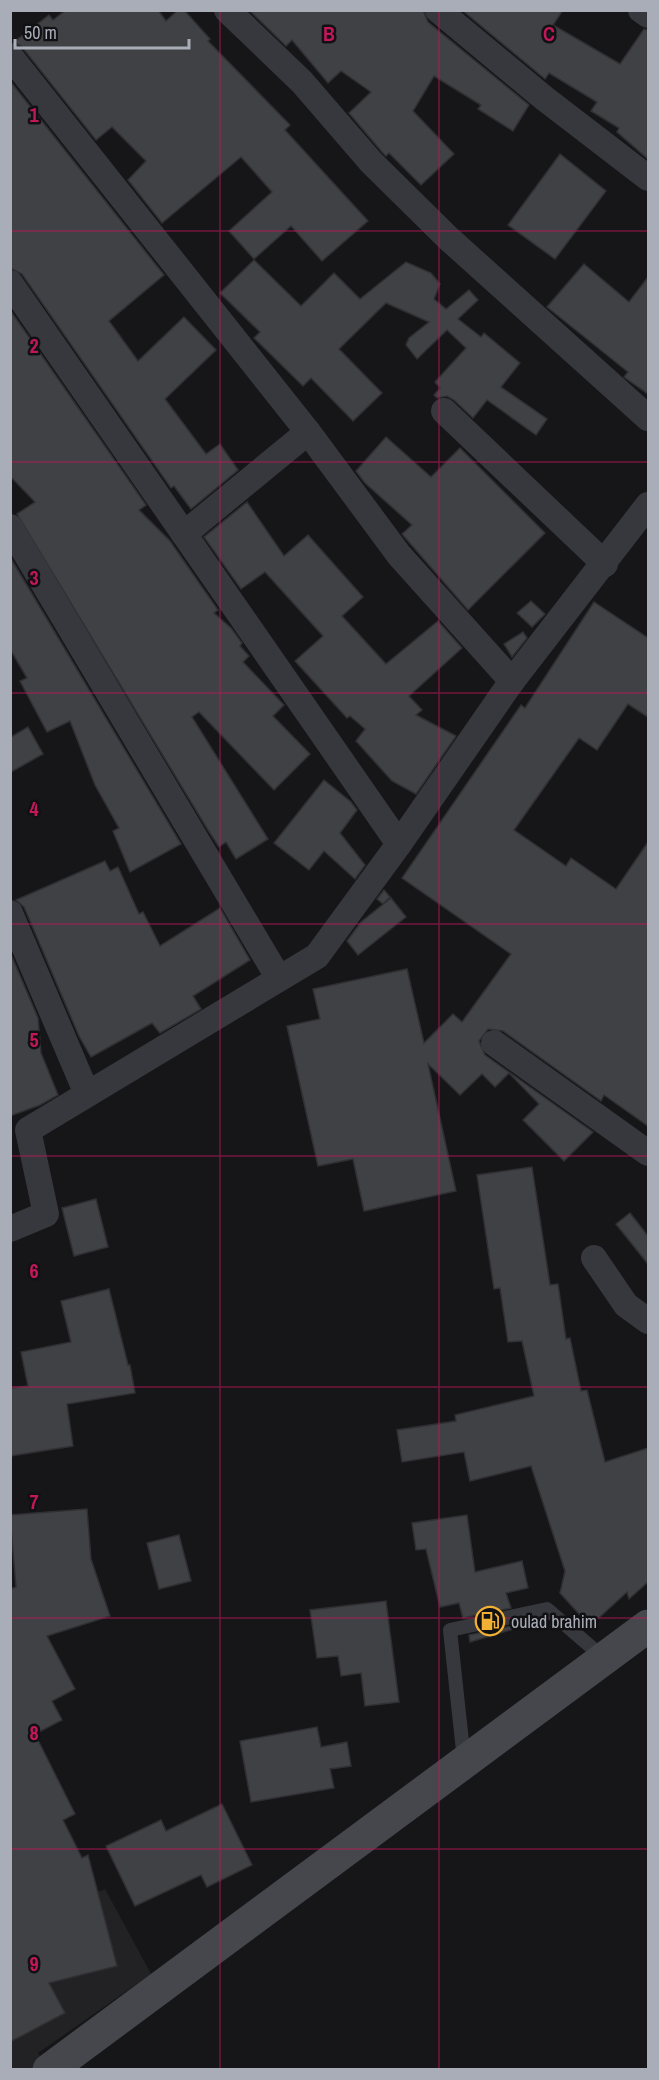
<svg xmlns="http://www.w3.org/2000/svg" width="659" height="2080" font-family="'Archivo Narrow',sans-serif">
<rect width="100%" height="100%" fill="#161618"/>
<polygon fill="#222225" points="105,1889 151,1974 38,2053 48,2069 11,2070 11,1926"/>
<g fill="#404145" stroke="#303034" stroke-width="1.5">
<polygon points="66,10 158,10 166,21 178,10 184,10 210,39 208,41 290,125 285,130 368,221 322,261 291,226 254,259 229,231 272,192 241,157 162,223 128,180 146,161 112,127 96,140 22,47 14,42 49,15 53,20"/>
<polygon points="249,10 423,10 428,22 529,105 513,131 478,109 481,105 434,76 413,111 454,154 421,185 389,153 386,156 382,152 349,113 371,92 341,71 328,83 292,40 286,46"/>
<polygon points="462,10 563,10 553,25 620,64 644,29 648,30 648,159 617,132 619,128 591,111 597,102 549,73 545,79"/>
<polygon points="10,81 164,275 109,321 138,361 184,317 216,350 165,399 206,454 220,444 238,470 191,509 174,486 171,488 22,274 10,268"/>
<polygon points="560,154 606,191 555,259 508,225"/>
<polygon points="254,260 301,306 334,273 360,299 406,262 431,273 440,284 434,299 446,309 469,290 478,300 458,319 481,337 484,333 520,363 501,387 547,419 536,435 487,400 473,418 454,400 447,396 437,398 434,395 440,388 435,382 466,348 447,330 417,359 406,345 409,338 429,322 386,303 339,349 382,393 353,421 311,378 303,386 254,338 260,332 220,293"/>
<polygon points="584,264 629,302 648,277 648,394 624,377 628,372 547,307"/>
<polygon points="10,310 146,505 139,510 170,541 218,610 214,613 231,628 242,643 240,646 249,656 243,662 284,705 273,716 310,754 274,790 199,712 192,717 268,839 236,859 226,842 219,847 208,830 17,514 35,502 10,476"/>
<polygon points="386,437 431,477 460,448 545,533 468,610 402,534 412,525 365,483 356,471"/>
<polygon points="247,502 284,556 308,535 363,597 342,616 386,664 438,621 462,648 409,696 422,710 416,715 456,736 416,794 392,781 356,741 365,729 350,716 347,718 295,661 323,636 265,572 241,589 204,537"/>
<polygon points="10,557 181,844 130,872 113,831 119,828 95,785 70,721 47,732 20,681 27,678 10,649"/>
<polygon points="531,601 545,614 532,627 517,613"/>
<polygon points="594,602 648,638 648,717 628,704 597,750 579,738 514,830 566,866 571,858 616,889 648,842 648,1126 604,1095 601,1101 503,1031 488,1029 479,1041 485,1055 593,1132 564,1161 523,1120 539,1104 509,1073 495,1087 482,1074 460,1095 428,1064 456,1191 364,1211 353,1159 318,1166 287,1026 320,1019 313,989 407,969 424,1043 453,1014 462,1022 511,954 402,878 521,705 525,708"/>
<polygon points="523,632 527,638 512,657 504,644"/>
<polygon points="28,727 43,754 11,772 11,737"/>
<polygon points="324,780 351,802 357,810 340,833 365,865 355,879 324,851 309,870 274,843"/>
<polygon points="105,861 110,871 118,867 139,914 143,912 160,946 220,908 250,960 193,996 201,1009 160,1033 152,1023 91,1057 79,1036 24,907 16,900"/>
<polygon points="384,890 390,897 383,904 377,899"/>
<polygon points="391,898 406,917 358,955 347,941 361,922"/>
<polygon points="10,952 38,1018 41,1053 58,1095 40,1105 10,1116"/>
<polygon points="532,1167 550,1285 558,1284 566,1339 570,1338 581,1391 587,1390 605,1462 648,1448 648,1582 629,1599 627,1592 590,1626 560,1593 565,1571 531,1466 470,1481 464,1452 402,1462 397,1430 456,1421 455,1415 534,1396 522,1341 508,1342 500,1288 494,1289 477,1175"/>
<polygon points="96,1199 108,1247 74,1256 62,1208"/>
<polygon points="630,1213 648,1236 648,1264 616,1224"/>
<polygon points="109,1289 128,1365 130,1365 135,1393 67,1404 73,1446 10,1456 10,1388 28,1386 21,1352 71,1342 61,1301"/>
<polygon points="87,1509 91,1559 110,1616 47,1636 75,1689 52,1701 62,1720 35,1734 75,1814 63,1820 82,1858 88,1855 117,1966 49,1983 65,2013 10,2042 10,1589 16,1587 10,1515"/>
<polygon points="467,1515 475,1572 522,1561 528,1588 506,1593 511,1608 463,1618 459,1603 440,1607 426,1549 416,1550 412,1523"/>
<polygon points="179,1535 191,1581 159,1589 147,1543"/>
<polygon points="386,1601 399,1702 365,1706 361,1673 341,1676 338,1656 317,1658 310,1610"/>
<polygon points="516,1625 517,1628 470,1642 469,1635"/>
<polygon points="317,1727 321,1747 347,1742 351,1766 330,1769 334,1788 251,1802 240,1741"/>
<polygon points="222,1804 252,1865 207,1887 201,1875 135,1906 106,1846 161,1820 166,1831"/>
</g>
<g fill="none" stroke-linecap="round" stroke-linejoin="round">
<polyline stroke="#37383d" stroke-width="14" points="464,1760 450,1630 547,1609 605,1659"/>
<g stroke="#37383d" stroke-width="26">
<polyline points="227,10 302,82 371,162 448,238 648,418"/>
<polyline points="438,10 544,98 648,178"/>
<polyline points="641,10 648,15"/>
<polyline points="10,56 308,432 399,555 512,681"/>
<polyline points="10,283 399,844"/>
<polyline points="444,411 605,564"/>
<polyline points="10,527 278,977"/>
<polyline points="184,534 308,432"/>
<polyline points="10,913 87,1094"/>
<polyline points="494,1043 648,1153"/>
<polyline points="10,1229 46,1214 28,1130 317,956 399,844 512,681 648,505"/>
<polyline points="594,1258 626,1305 648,1321"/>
</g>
<polyline stroke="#45474d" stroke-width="33" points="49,2070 648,1626"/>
</g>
<path fill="none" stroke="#c2185b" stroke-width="1.5" stroke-opacity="0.55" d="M220,10V2070M439,10V2070M10,231H648M10,462H648M10,693H648M10,924H648M10,1156H648M10,1387H648M10,1618H648M10,1849H648"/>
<defs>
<g id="fuel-ring" transform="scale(1.5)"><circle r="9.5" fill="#111113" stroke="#f2b134" stroke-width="1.5"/><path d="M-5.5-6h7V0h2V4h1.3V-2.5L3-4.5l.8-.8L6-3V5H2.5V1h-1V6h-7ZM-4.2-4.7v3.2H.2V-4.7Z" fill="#f2b134"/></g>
</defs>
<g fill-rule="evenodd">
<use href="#fuel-ring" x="490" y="1621"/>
</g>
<g text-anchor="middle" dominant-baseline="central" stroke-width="5" stroke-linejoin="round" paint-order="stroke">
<g font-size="18" fill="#a8adb8" stroke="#111113" text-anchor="start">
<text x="511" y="1621">oulad brahim</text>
</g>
</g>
<g font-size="20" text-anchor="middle" font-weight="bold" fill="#c2185b" stroke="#111113" stroke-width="5" stroke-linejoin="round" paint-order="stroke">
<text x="329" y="41">B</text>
<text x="549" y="41">C</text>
<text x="34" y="122">1</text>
<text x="34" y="353">2</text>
<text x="34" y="585">3</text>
<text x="34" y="816">4</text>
<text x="34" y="1047">5</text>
<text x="34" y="1278">6</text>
<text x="34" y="1509">7</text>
<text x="34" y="1740">8</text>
<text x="34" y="1971">9</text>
</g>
<rect width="659" height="2080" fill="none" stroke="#a8adb8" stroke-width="24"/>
<path d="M15 39v9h174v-9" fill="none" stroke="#a8adb8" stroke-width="3"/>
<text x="24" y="39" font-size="18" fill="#a8adb8" stroke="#111113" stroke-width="4.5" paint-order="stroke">50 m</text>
</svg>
